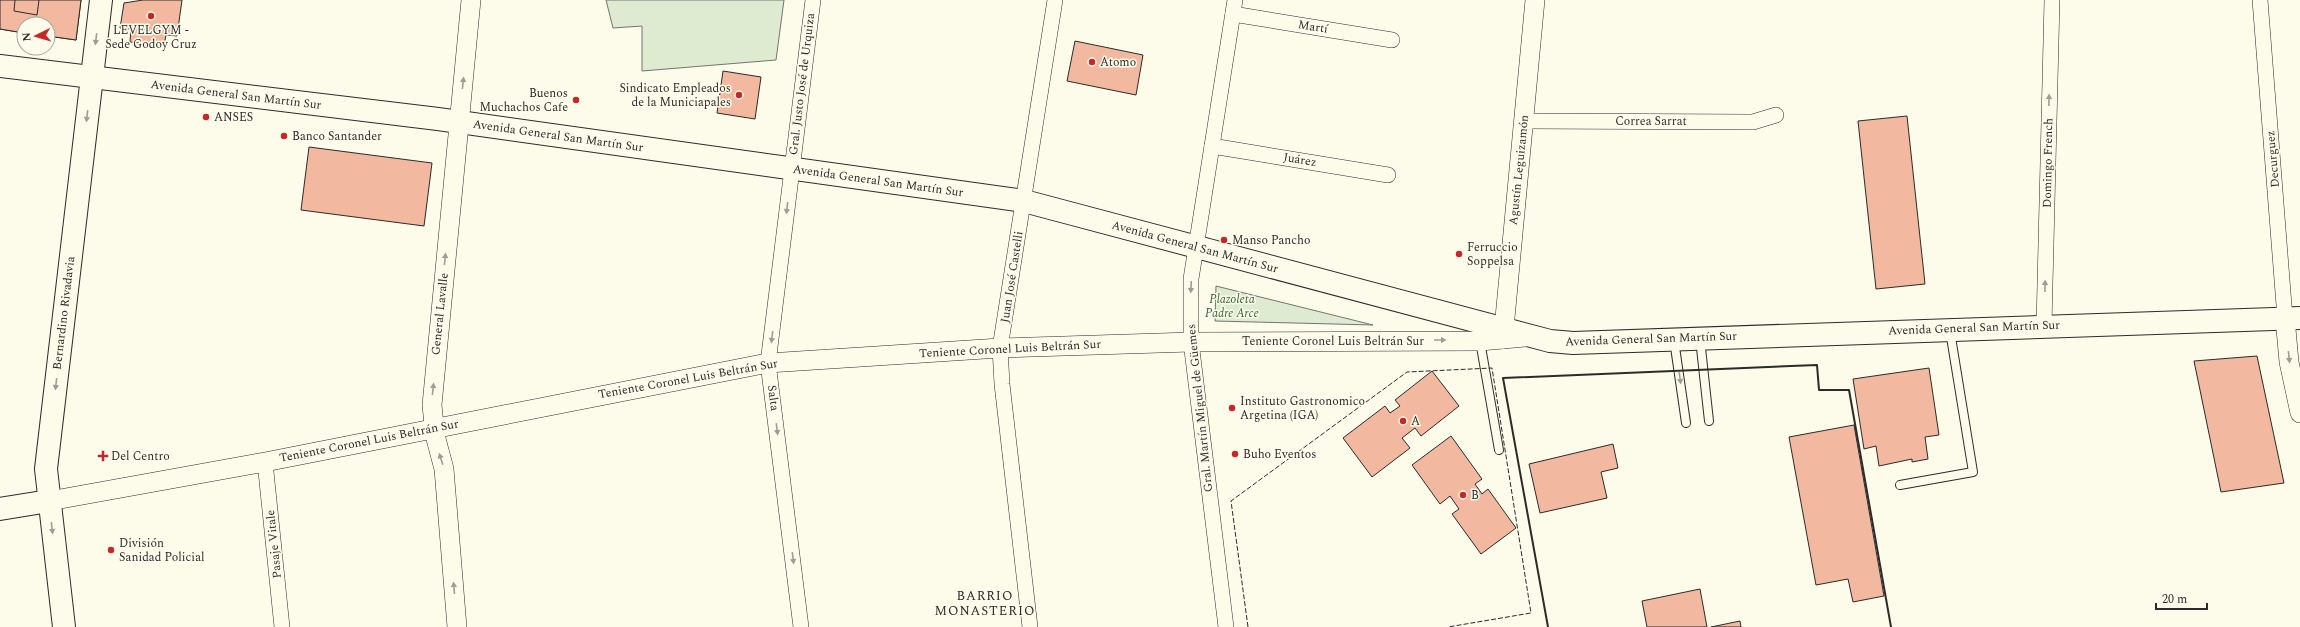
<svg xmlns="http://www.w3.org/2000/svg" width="2300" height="627" font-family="Spectral,serif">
<rect width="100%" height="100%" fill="#fdfbea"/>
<g fill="#deebd1" stroke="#74746e">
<polygon points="606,0 784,0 776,60 642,71 642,26 613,28"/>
<polygon points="1216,286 1373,325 1215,321"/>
</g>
<g fill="#f2b8a0" stroke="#2b2b2b">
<polygon points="0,0 81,0 76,40 48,36 48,24 24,24 24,33 0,29"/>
<polygon points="0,0 15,0 14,11 37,15 39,0 81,0 76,40 48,36 48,24 24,24 24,33 0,29"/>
<polygon points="143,0 182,0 177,36 166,35 164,46 130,42 131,29 120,28 124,3"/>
<polygon points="1075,41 1143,55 1136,95 1067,81"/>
<polygon points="723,71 761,77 755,119 717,113"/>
<polygon points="1907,116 1925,284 1876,289 1858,121"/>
<polygon points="309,147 432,163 424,226 301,210"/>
<polygon points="2257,356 2284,483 2221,492 2194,361"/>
<polygon points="1929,368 1939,435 1925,437 1928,459 1912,462 1912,459 1879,466 1876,446 1864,449 1853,379"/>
<polygon points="1432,371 1459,406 1421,436 1415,428 1402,438 1410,448 1372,477 1343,438 1385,406 1390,413 1400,406 1395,400"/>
<polygon points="1854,425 1884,596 1853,602 1848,579 1816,585 1789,437"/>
<polygon points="1451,436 1482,479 1475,484 1482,494 1488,489 1516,528 1481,554 1452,514 1459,509 1450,496 1440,504 1412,465"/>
<polygon points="1613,444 1618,468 1601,472 1607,498 1540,513 1529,464"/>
<polygon points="1700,589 1707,627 1647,627 1642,601"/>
<polygon points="1740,621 1741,627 1711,627"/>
</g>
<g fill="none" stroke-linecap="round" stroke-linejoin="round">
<g stroke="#2b2b2b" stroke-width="10">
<g id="service">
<polyline points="1700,339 1709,421"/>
<polyline points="1674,340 1686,423"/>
<polyline points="1480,341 1499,450"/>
<polyline points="1900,485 1973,472 1950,331"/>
</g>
</g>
<g stroke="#2b2b2b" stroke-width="16">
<g id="minor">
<polyline points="2260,0 2285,318"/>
<polyline points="1233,14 1392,40"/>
<polyline points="1524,121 1753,122 1776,115"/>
<polyline points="1212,146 1388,175"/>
<polyline points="2044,325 2052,0"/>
<polyline points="265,462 282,627"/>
<polyline points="801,627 768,363 813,0"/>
<polyline points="1030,627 1002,384 1000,348 1055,0"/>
<polyline points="1226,627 1191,342 1191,279 1235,0"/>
</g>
</g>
<g stroke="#2b2b2b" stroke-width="20">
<g id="tertiary">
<polyline points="2285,318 2289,362 2300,413"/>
<polyline points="1503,339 1535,0"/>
<polyline points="49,501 265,462 768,363 1000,348 1191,342 1480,341 1525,337"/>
<polyline points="457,627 444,469 435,435 432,405 471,0"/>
</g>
</g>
<g stroke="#2b2b2b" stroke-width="24">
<g id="secondary">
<polyline points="0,509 49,501"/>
<polyline points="64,627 46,469 101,0"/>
</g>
</g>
<g stroke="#2b2b2b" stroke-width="24">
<polyline id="primary" points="0,66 438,119 1024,201 1550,341 1573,343 2300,318"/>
</g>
<use href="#service" stroke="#fdfbea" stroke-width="8"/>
<use href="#minor" stroke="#fdfbea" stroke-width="15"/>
<use href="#tertiary" stroke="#fdfbea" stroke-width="19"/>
<use href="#secondary" stroke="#fdfbea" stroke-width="22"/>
<use href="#primary" stroke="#fdfbea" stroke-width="22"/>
<polyline stroke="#2b2b2b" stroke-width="1" stroke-dasharray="5 2" stroke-linecap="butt" points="1248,627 1231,501 1407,372 1492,368 1531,613 1448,627"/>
<polyline stroke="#2b2b2b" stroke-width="2" points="1548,627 1503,378 1817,365 1819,390 1849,390 1891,627"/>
</g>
<defs><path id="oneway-solid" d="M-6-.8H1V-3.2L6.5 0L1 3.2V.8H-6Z"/></defs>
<g fill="#9e9d94">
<use href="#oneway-solid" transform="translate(96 39) rotate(97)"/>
<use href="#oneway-solid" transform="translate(463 83) rotate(-84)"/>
<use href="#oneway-solid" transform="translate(2049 100) rotate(-89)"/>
<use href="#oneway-solid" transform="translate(87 116) rotate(97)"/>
<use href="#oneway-solid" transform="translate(787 208) rotate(97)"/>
<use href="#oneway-solid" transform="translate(445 259) rotate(-84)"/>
<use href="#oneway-solid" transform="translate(2045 286) rotate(-89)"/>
<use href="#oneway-solid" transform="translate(1191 287) rotate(93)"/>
<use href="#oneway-solid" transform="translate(772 337) rotate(97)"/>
<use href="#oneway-solid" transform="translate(1440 340)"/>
<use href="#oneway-solid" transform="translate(2289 357) rotate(84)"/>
<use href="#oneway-solid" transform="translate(1680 378) rotate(82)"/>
<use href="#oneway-solid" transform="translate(56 384) rotate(97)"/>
<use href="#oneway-solid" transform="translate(433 389) rotate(-84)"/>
<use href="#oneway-solid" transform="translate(777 429) rotate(83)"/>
<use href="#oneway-solid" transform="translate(441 459) rotate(-108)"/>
<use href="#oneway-solid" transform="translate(52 528) rotate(83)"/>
<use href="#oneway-solid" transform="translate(793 558) rotate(83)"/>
<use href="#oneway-solid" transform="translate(454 588) rotate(-95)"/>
</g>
<g fill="#c62828" stroke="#fdfbea" stroke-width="1.5">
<circle cx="151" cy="16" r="4"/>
<circle cx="1092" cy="62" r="4"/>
<circle cx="739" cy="95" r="4"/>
<circle cx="576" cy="100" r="4"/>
<circle cx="206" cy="117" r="4"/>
<circle cx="284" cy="136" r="4"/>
<circle cx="1224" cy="240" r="4"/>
<circle cx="1459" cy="254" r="4"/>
<circle cx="1232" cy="408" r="4"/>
<circle cx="1403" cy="421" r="4"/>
<circle cx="1235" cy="454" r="4"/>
<path d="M101 450h4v4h4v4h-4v4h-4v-4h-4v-4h4z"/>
<circle cx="1463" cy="495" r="4"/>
<circle cx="111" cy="550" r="4"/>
</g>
<g text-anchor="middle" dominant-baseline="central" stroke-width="3" stroke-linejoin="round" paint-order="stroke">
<g font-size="12" fill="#2b2b2b" stroke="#fdfbea">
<text transform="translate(1313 27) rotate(9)">Martí</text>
<text transform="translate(802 84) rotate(-83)">Gral. Justo José de Urquiza</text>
<text transform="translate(236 95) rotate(7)">Avenida General San Martín Sur</text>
<text x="1651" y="121">Correa Sarrat</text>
<text transform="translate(558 136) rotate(8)">Avenida General San Martín Sur</text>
<text transform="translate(2273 159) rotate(-95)">Decurguez</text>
<text transform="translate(1300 160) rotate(9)">Juárez</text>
<text transform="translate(2048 163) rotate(-89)">Domingo French</text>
<text transform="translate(1519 170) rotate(-84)">Agustín Leguizamón</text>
<text transform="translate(878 181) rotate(8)">Avenida General San Martín Sur</text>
<text transform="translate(1195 247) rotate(15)">Avenida General San Martín Sur</text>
<text transform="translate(1012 277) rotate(-81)">Juan José Castelli</text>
<text transform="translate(64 313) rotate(-83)">Bernardino Rivadavia</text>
<text transform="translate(440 314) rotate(-84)">General Lavalle</text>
<text transform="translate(1974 328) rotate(-2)">Avenida General San Martín Sur</text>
<text transform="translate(1651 339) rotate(-2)">Avenida General San Martín Sur</text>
<text x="1333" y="341">Teniente Coronel Luis Beltrán Sur</text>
<text transform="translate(1010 349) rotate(-3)">Teniente Coronel Luis Beltrán Sur</text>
<text transform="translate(688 379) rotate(-10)">Teniente Coronel Luis Beltrán Sur</text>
<text transform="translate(773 398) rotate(83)">Salta</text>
<text transform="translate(1200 408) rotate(-96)">Gral. Martín Miguel de Güemes</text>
<text transform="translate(369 441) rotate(-11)">Teniente Coronel Luis Beltrán Sur</text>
<text transform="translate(274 544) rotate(-96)">Pasaje Vitale</text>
</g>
<g font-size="12" fill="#2b2b2b" stroke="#fdfbea" text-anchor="start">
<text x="151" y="30" text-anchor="middle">LEVELGYM -<tspan x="151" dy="14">Sede Godoy Cruz</tspan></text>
<text x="1100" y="62">Atomo</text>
<text x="731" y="88" text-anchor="end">Sindicato Empleados<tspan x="731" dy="14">de la Municiapales</tspan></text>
<text x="568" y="93" text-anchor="end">Buenos<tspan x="568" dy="14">Muchachos Cafe</tspan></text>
<text x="214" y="117">ANSES</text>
<text x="292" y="136">Banco Santander</text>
<text x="1232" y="240">Manso Pancho</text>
<text x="1467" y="247">Ferruccio<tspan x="1467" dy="14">Soppelsa</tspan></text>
<text x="1240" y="401">Instituto Gastronomico<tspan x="1240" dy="14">Argetina (IGA)</tspan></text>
<text x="1411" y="421">A</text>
<text x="1243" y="454">Buho Eventos</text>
<text x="111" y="456">Del Centro</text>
<text x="1471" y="495">B</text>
<text x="119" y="543">División<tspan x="119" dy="14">Sanidad Policial</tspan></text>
</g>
<g font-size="12" font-style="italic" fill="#34623c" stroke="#fdfbea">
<text x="1232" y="299">Plazoleta<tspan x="1232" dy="14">Padre Arce</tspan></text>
</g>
<g font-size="13" letter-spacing="1" fill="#2b2b2b" stroke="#fdfbea">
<text x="985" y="596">BARRIO<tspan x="985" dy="15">MONASTERIO</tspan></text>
</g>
</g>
<g transform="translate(36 36) rotate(265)"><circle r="19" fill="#fdfbea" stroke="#a9a89e"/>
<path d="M0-3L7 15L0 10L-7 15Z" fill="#c62828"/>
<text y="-6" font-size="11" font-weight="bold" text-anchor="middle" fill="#2b2b2b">N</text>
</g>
<path d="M2156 603v6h51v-6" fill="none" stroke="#2b2b2b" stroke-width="2"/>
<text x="2162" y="603" font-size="12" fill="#2b2b2b" stroke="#fdfbea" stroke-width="3" paint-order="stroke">20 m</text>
</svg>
